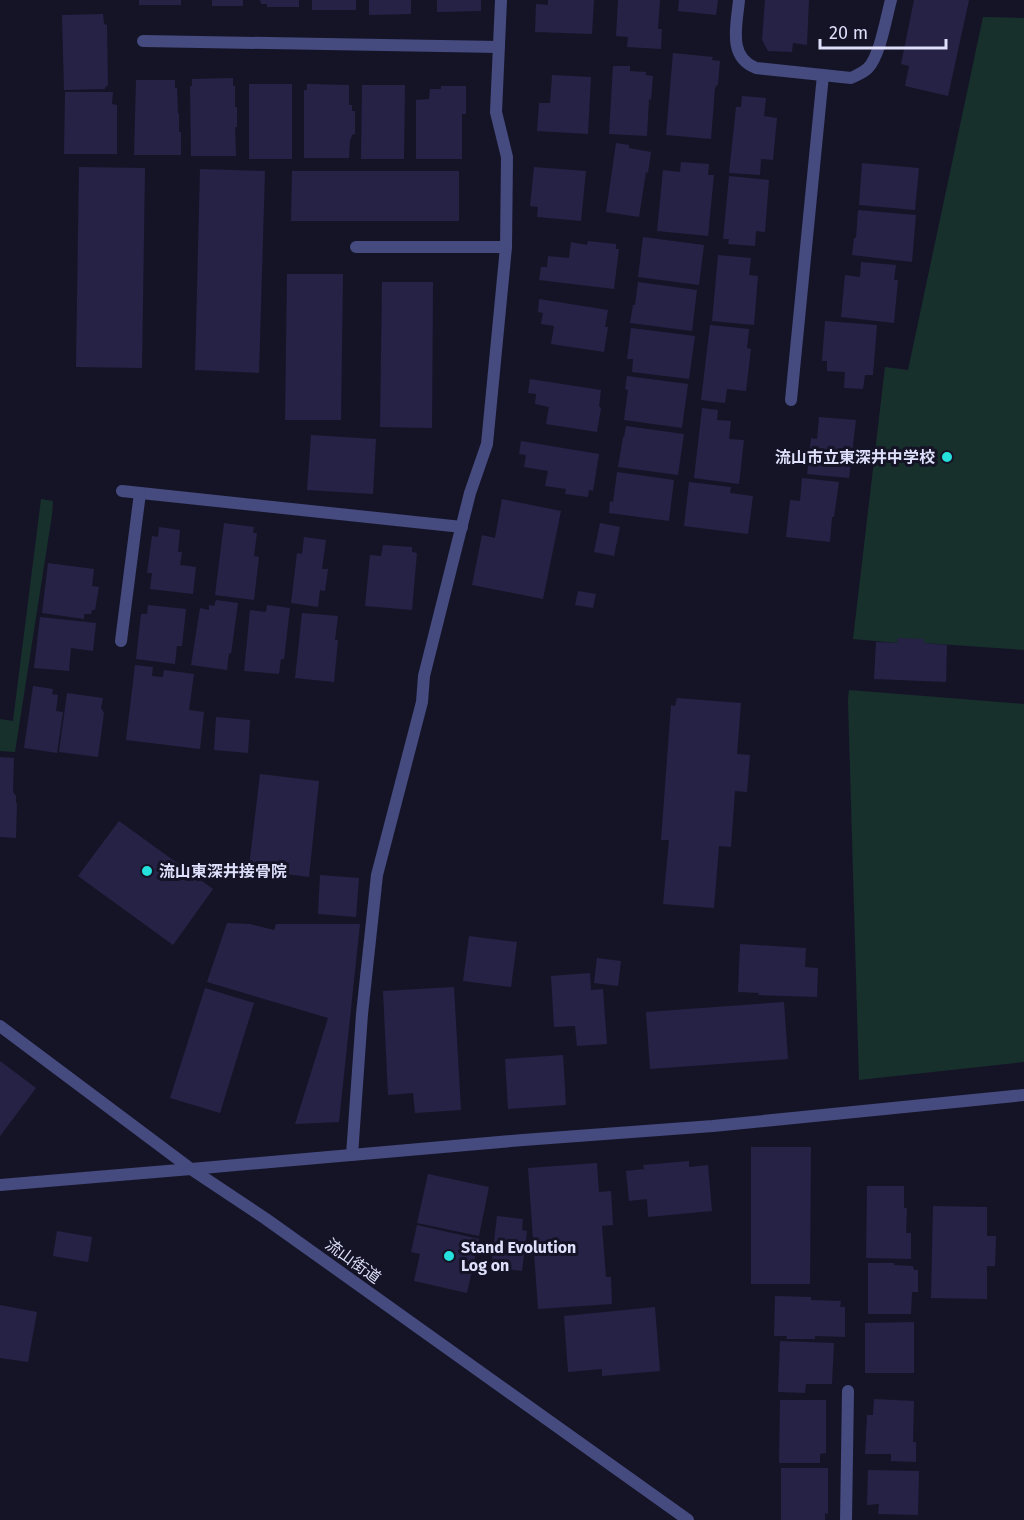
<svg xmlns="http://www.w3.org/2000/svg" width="1024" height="1520" font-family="'Fira Sans','Noto Sans JP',sans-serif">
<rect width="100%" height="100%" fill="#151427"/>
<g fill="#18302c">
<polygon points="983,17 1024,18 1024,650 924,643 924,639 897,639 898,643 853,639 885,367 908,370"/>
<polygon points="41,499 53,501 52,515 15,752 0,751 0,719 13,721"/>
<polygon points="849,690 1024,704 1024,1062 859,1080 848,700"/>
</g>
<g fill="#252245">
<rect x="139" y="0" width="42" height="5"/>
<rect x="212" y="0" width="31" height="6"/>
<polygon points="260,0 299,0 299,7 267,7 267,4 261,4"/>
<rect x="312" y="0" width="44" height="10"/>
<polygon points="369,0 411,0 411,14 369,15"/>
<polygon points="437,0 481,0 481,11 437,12"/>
<polygon points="548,0 594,0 592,34 535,32 536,4 548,5"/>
<polygon points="618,0 660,0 658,29 662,29 661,49 627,47 628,37 616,36"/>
<polygon points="679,0 718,0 716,15 678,11"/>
<polygon points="765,0 809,0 807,45 793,43 792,52 768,51 762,40"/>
<polygon points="914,0 969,0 948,96 905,86 909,66 901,64"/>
<polygon points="103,14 104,24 107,25 108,86 106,86 105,89 64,90 62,15"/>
<polygon points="673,53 713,57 712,60 720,61 718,84 715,88 711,139 666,135"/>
<polygon points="613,66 630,66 630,71 646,72 646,75 653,76 651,100 649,99 647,136 609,134"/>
<polygon points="552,75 591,77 588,134 537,131 539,103 550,103"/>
<polygon points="233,78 233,86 235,86 235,107 237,107 237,127 235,127 236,156 191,156 190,86 192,86 192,79"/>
<polygon points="136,80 175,80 175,88 177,88 178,114 179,113 179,132 181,132 181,155 134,155"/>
<rect x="249" y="84" width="43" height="75"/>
<polygon points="307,84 349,85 349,105 352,105 352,111 355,111 355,134 352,135 351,139 350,140 349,158 304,158 304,90 307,90"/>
<polygon points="362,85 405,85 404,159 361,159"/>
<polygon points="441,86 466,86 466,114 462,114 462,159 416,159 416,100 429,99 430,89 441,89"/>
<polygon points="65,92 113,92 112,104 117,105 117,154 64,154"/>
<polygon points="742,96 766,98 764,116 777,118 773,160 761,159 760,175 729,173 736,107 741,107"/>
<polygon points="616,143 629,145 629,148 651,152 648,173 646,172 639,217 606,212"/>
<polygon points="681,162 709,164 708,175 714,175 708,236 657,231 663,170 680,172"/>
<polygon points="862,163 919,168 915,210 859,205"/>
<polygon points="79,167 145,168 142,368 76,367"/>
<polygon points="534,167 586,171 581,221 537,217 538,207 530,206"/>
<polygon points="200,169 265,171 259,373 195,370"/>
<polygon points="292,171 459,171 459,221 291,221"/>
<polygon points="729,176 769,180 765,232 756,231 755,246 728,244 729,239 723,239"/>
<polygon points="858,210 916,215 912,262 852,255 854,238 856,238"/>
<polygon points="643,237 704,245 699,285 638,277"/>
<polygon points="588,241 616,244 616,249 619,249 614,289 539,280 541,267 547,267 548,256 569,258 571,242 587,245"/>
<polygon points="718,255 751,258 749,275 758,276 754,325 712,321"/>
<polygon points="861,262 896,265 894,280 898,280 894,323 841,317 845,275 860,277"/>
<polygon points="287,274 343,274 341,420 285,420"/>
<polygon points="382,282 433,282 432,428 380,427"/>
<polygon points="638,282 697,290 692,331 630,323 633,305 635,305"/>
<polygon points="539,299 608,310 605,327 608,327 604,352 551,344 554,326 541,324 543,313 538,312"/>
<polygon points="825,321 877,325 873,375 865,375 863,389 844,388 845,372 827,371 827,361 822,361"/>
<polygon points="710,325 749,329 747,348 751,349 746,391 727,389 725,403 701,400"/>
<polygon points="631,328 695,336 689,379 632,372 633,359 627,359"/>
<polygon points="627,376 688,384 682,428 624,420 628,390 625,389"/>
<polygon points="530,379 601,390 599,406 601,408 597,432 546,424 549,407 535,404 536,394 528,393"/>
<polygon points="702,408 718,410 717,420 731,421 729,439 744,440 739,484 694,478"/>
<polygon points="819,417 856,420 849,478 807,474 811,438 817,439"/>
<polygon points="626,426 684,434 678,475 618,467 623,437 624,437"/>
<polygon points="311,435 376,439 373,494 307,490"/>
<polygon points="521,441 599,454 593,491 589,490 588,497 565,494 566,489 545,486 548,471 524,467 526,455 519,454"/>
<polygon points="617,472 674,480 669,521 609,513 610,501 613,502"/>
<polygon points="802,478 839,482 834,517 832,517 830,542 786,537 790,500 800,501"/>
<polygon points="689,482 731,487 730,493 753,496 748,534 684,526"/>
<polygon points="502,499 561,511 543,599 472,585 482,535 495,538"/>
<polygon points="224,523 254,527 253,533 257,533 254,556 259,557 254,600 215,595"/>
<polygon points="600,523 620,527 614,556 594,552"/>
<polygon points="159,527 180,530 178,552 182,552 180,565 196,567 193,594 150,589 152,573 147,573 152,536 158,537"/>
<polygon points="304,537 326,540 322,569 328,569 325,591 320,590 318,607 291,603 297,553 302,554"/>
<polygon points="383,545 412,547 412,552 417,553 412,610 365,606 370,555 381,556"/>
<polygon points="48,563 94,569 92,586 99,587 95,610 92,610 91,614 84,614 84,619 42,613"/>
<polygon points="578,591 596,594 593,608 575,605"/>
<polygon points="216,600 238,603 231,654 229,653 227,670 191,665 200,608 209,610 209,605 214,606"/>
<polygon points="148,605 186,609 182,646 177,646 175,664 136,659 141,614 147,614"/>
<polygon points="267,605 290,608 284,659 281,659 279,674 244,671 250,610 266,612"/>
<polygon points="302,613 338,616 335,640 338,640 334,682 295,678"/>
<polygon points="40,617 96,623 93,651 71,648 69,671 34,668"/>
<polygon points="897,638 924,639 924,643 947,645 946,682 874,679 876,642 898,643"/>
<polygon points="135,665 153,667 152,676 163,677 164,670 194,674 189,710 204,712 200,749 126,740"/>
<polygon points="33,686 53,689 52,694 58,695 56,711 63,712 57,753 24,748"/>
<polygon points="67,693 103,698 101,708 104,713 98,757 59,752"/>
<polygon points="677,698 741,703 737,754 750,755 747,792 735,791 731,847 719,846 714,908 663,904 669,840 661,840 671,705 675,706"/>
<polygon points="216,717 250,720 248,753 214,750"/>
<polygon points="0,757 14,758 13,792 16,796 16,803 17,803 16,838 0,837"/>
<polygon points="260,774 319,781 309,877 286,874 285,880 248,875"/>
<polygon points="119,821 213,889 173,945 78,876"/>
<polygon points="320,875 359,878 356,917 318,914"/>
<polygon points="227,923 250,924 274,930 276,924 360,924 339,1122 295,1124 328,1018 207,982"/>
<polygon points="469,936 517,942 511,987 463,981"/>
<polygon points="740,944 806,948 805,967 818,968 817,997 758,995 759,993 738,992"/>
<polygon points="597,958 621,961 618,986 594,983"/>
<polygon points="590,973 591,990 603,989 607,1044 577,1046 575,1026 554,1027 551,976"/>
<polygon points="454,987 461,1110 415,1113 413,1093 388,1095 383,991"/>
<polygon points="205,988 254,1003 220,1113 170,1098"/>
<polygon points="784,1002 788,1059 650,1069 646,1012"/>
<polygon points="563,1055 566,1105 508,1109 505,1059"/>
<polygon points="0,1061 36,1088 0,1136"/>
<polygon points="751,1147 811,1147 810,1284 751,1284"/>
<polygon points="689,1161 689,1167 708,1165 712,1211 648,1217 647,1199 629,1201 626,1171 644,1169 643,1165"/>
<polygon points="597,1163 599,1192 611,1191 613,1225 602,1226 606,1277 611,1277 612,1304 538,1309 528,1168"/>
<polygon points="428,1174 489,1187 479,1236 417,1223"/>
<polygon points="867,1186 904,1186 904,1208 907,1208 906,1233 911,1233 911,1259 866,1258"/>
<polygon points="933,1206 987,1207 987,1236 996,1236 995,1266 987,1266 987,1299 931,1298"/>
<polygon points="497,1216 523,1219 522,1230 527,1231 522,1271 491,1267"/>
<polygon points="417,1225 479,1239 467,1293 414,1281 420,1254 411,1252"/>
<polygon points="57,1231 92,1237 88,1262 53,1256"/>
<polygon points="868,1263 894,1263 894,1265 913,1266 914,1270 918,1270 918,1292 912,1292 911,1314 868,1314"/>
<polygon points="775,1296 811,1297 811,1300 841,1301 840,1307 845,1307 845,1337 815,1336 815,1339 786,1339 787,1336 774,1336"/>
<polygon points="0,1305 37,1312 28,1362 0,1358"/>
<polygon points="655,1307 660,1371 602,1376 602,1369 568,1372 564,1316"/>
<polygon points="914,1322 914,1373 865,1373 865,1323"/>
<polygon points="780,1341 834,1343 832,1384 806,1384 805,1393 778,1392"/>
<polygon points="874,1399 914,1401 913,1442 916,1442 916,1462 891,1461 891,1454 865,1454 867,1415 873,1415"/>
<polygon points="780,1400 826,1400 826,1453 820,1454 820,1463 779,1463"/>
<polygon points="781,1468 828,1468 828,1514 825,1513 825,1520 781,1520"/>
<polygon points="868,1470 919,1471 918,1515 878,1514 879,1504 867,1505"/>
</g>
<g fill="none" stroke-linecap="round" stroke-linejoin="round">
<g stroke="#454a7f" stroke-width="12">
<path d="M739,0C737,24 727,57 756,68L851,78C857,75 863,73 868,68C880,56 886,18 891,0"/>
<polyline points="143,41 499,47"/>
<polyline points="356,247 506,247"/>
<polyline points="791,400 823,75"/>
<polyline points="122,491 462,527"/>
<polyline points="121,641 140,493"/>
<polyline points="352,1155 362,1014 377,875 422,702 424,676 470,493 487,444 506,247 507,157 496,112 501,0"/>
<polyline points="0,1185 191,1169"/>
<polyline points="846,1520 848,1391"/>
</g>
<g stroke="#454a7f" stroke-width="12">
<polyline points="0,1026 191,1169 266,1219 688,1520"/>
<polyline points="191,1169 523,1140 713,1126 1024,1095"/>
</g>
</g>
<g fill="#25e0dc" stroke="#151427" stroke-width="2">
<circle cx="947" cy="457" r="6"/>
<circle cx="147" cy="871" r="6"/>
<circle cx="449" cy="1256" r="6"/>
</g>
<g text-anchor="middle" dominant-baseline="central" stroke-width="6" stroke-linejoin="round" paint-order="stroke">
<g font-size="16" font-weight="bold" fill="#dedffa" stroke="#151427" text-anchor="start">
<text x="935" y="457" text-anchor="end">流山市立東深井中学校</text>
<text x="159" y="871">流山東深井接骨院</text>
<text x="461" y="1247">Stand Evolution<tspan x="461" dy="18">Log on</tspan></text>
</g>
<g font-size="16" fill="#dedffa" stroke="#151427">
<text transform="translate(353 1261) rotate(36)">流山街道</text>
</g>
</g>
<path d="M820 39v9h126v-9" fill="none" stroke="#dedffa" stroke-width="3"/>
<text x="829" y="39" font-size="18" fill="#dedffa" stroke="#151427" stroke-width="4.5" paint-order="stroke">20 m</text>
</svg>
